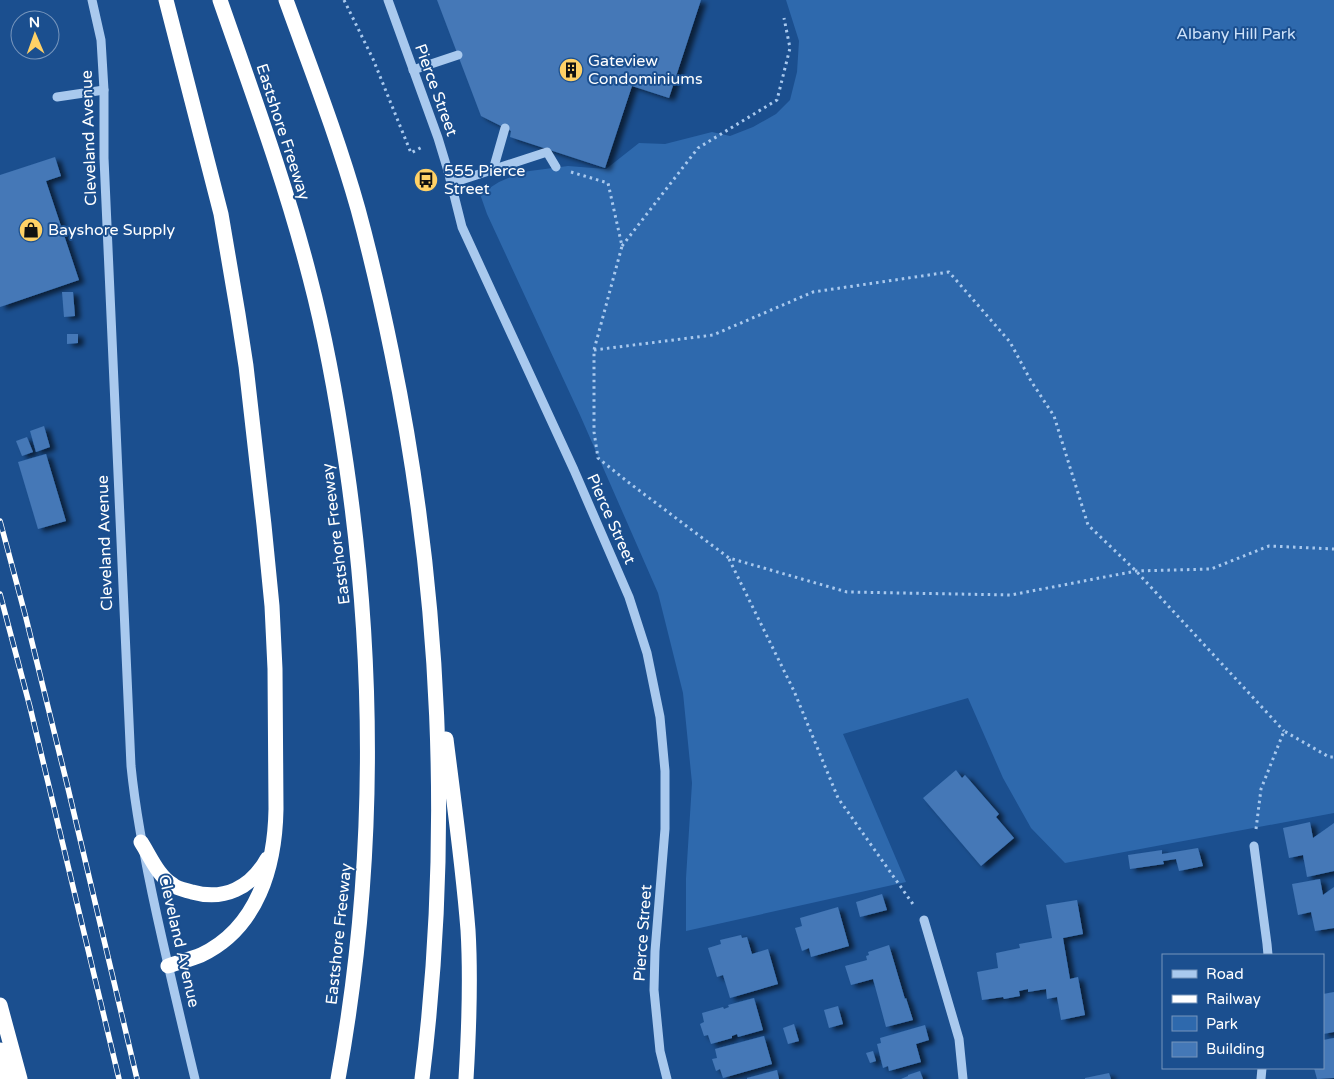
<svg xmlns="http://www.w3.org/2000/svg" width="1334" height="1079" font-family="'Varela Round',sans-serif">
<defs>
<filter id="shadow"><feDropShadow dx="5.5" dy="3" stdDeviation="2.5" flood-color="#0009"/></filter>
</defs>
<rect width="100%" height="100%" fill="#1b4f8f"/>
<polygon fill="#2e69ad" points="786,0 1334,0 1334,813 1065,863 1031,828 1003,778 968,698 843,734 906,882 686,931 686,878 692,783 683,693 658,593 580,415 487,214 480,194 499,182 522,172 568,166 606,169 639,143 665,144 712,132 730,136 753,127 776,114 790,100 797,72 799,41"/>
<g fill="#4478b7" filter="url(#shadow)">
<polygon points="437,0 701,0 669,98 632,86 605,168 510,137 511,131 481,116"/>
<polygon points="55,157 61,176 46,181 79,280 0,307 0,175"/>
<polygon points="62,292 73,292 75,316 64,317"/>
<polygon points="67,334 78,334 78,343 67,344"/>
<polygon points="44,426 50,447 36,452 30,431"/>
<polygon points="27,437 33,452 22,456 16,441"/>
<polygon points="46,454 66,521 38,529 18,462"/>
<polygon points="956,770 962,778 965,775 999,814 996,817 1014,838 981,866 923,798"/>
<polygon points="1310,822 1313,838 1334,823 1334,871 1307,877 1303,855 1289,858 1283,828"/>
<polygon points="1198,848 1203,866 1179,871 1176,859 1163,861 1164,864 1130,869 1128,855 1162,850 1162,854"/>
<polygon points="1320,879 1323,895 1334,887 1334,928 1315,931 1311,912 1298,915 1292,884"/>
<polygon points="882,894 887,910 860,917 856,902"/>
<polygon points="1077,900 1083,934 1063,938 1070,979 1078,977 1085,1015 1061,1020 1057,997 1047,999 1046,989 1028,992 1028,989 1019,991 1020,996 1004,999 1003,997 982,1000 977,972 998,968 996,953 1020,948 1019,944 1052,938 1046,905"/>
<polygon points="838,907 849,946 811,957 809,948 802,951 795,928 802,926 800,918"/>
<polygon points="741,935 742,938 747,937 752,954 768,949 778,984 730,998 723,975 717,977 708,948 721,944 720,940"/>
<polygon points="889,945 905,999 906,998 913,1020 886,1027 873,979 851,985 845,966 867,960 866,956 869,955 868,952"/>
<polygon points="1334,992 1334,1032 1323,1034 1323,994"/>
<polygon points="754,998 763,1030 738,1037 737,1034 732,1036 732,1038 711,1044 708,1035 704,1036 700,1024 704,1022 702,1013 723,1007 724,1009 729,1007 728,1005"/>
<polygon points="838,1006 843,1024 829,1028 824,1010"/>
<polygon points="794,1024 799,1041 788,1044 783,1028"/>
<polygon points="925,1025 929,1040 916,1044 921,1062 889,1071 888,1066 883,1068 877,1044 881,1043 880,1038"/>
<polygon points="764,1036 772,1064 723,1078 720,1069 716,1071 712,1059 717,1058 715,1049"/>
<polygon points="1334,1038 1334,1078 1317,1079 1314,1068 1323,1068 1323,1040"/>
<polygon points="873,1051 876,1061 870,1063 866,1053"/>
<polygon points="777,1070 779,1079 747,1079 747,1078"/>
<polygon points="920,1071 923,1079 901,1079 908,1076 908,1075"/>
<polygon points="1109,1073 1111,1079 1085,1079 1085,1078"/>
</g>
<g fill="none" stroke-linecap="round" stroke-linejoin="round">
<g stroke="#a9c9ee" stroke-width="3" stroke-dasharray="2.5 4" stroke-linecap="butt">
<polyline points="344,0 373,59 411,153 424,146"/>
<polyline points="571,172 608,183 622,246 594,350 594,432 598,458 628,482 729,558 847,592 1011,595 1136,571 1211,569 1269,546 1334,549"/>
<polyline points="622,246 698,148 777,100 790,48 784,18"/>
<polyline points="594,350 713,335 813,292 949,272 1010,342 1031,381 1054,416 1088,525 1136,571 1284,731"/>
<polyline points="729,559 794,691 838,798 915,907"/>
<polyline points="1256,829 1261,789 1284,731 1329,757 1334,757"/>
</g>
<g stroke="#a9c9ee" stroke-width="9">
<path d="M92,0L101,40L104,90V158L131,766C136,817 146,866 157,916C169,970 182,1025 195,1079"/>
<polyline points="388,0 438,138 448,171 462,227 574,470 629,597 647,653 660,717 665,771 665,829 655,951 654,990 660,1051 667,1079"/>
<polyline points="413,70 458,55"/>
<polyline points="57,97 104,90"/>
<polyline points="493,170 505,128"/>
<polyline points="452,183 547,152 556,167"/>
<polyline points="1254,846 1267,944 1268,955"/>
<polyline points="924,920 959,1039 963,1079"/>
<polyline points="1261,1079 1262,1068"/>
</g>
<g stroke="#fff" stroke-width="15">
<path d="M166,0L221,214L238,314L246,366L264,525L272,606L275,669L276,809C275,866 258,928 201,955C191,959 179,962 168,966"/>
<path d="M220,0C252,92 286,184 310,278C326,339 337,401 346,463C376,667 375,876 338,1079"/>
<path d="M286,0C311,69 338,138 358,209C371,257 382,305 392,354C441,592 452,838 422,1079"/>
<path d="M446,739C454,803 463,866 468,930C471,980 469,1029 466,1079"/>
<path d="M141,842C150,856 158,876 173,885C178,889 186,890 192,892C224,901 251,888 267,859"/>
<polyline points="0,1005 20,1079"/>
<polyline points="0,1050 6,1079"/>
</g>
<g stroke="#fff" stroke-width="5.5">
<g id="rail">
<polyline points="0,521 26,618 67,784 137,1079"/>
<polyline points="0,594 30,707 119,1079"/>
</g>
</g>
<use href="#rail" stroke="#1b4f8f" stroke-width="4" stroke-dasharray="11" stroke-linecap="butt"/>
</g>
<defs>
<g id="building-disc" transform="scale(1.25)"><circle r="9.5" fill="#ffd166" stroke="#1b4f8f"/><path d="M-4-6H4V6H1V3H-1V6H-4ZM-2.5-4.3h1.7v1.8h-1.7ZM.8-4.3h1.7v1.8H.8ZM-2.5-1h1.7V.8h-1.7ZM.8-1h1.7V.8H.8Z" fill="#111"/></g>
<g id="bus-disc" transform="scale(1.25)"><circle r="9.5" fill="#ffd166" stroke="#1b4f8f"/><path d="M-5-6H5V4H4V6H2V4H-2V6H-4V4H-5ZM-3.5-4V0h7V-4ZM-3.5 1.2v1.5H-2V1.2ZM2 1.2v1.5H3.5V1.2Z" fill="#111"/></g>
<g id="shop-disc" transform="scale(1.25)"><circle r="9.5" fill="#ffd166" stroke="#1b4f8f"/><path d="M-5-2.5h2.3a2.7 3.5 0 0 1 5.4 0H5L5.5 6h-11ZM-1.5-2.5h3a1.5 2.3 0 0 0-3 0Z" fill="#111"/></g>
</defs>
<g fill-rule="evenodd">
<use href="#building-disc" x="571" y="70"/>
<use href="#bus-disc" x="426" y="180"/>
<use href="#shop-disc" x="31" y="230"/>
</g>
<g text-anchor="middle" dominant-baseline="central" stroke-width="4" stroke-linejoin="round" paint-order="stroke">
<g font-size="16" fill="#cfe3fa" stroke="#1b4f8f">
<text x="1236" y="34">Albany Hill Park</text>
</g>
<g font-size="16" fill="#fff" stroke="#1b4f8f" text-anchor="start">
<text x="588" y="61">Gateview<tspan x="588" dy="18">Condominiums</tspan></text>
<text x="444" y="171">555 Pierce<tspan x="444" dy="18">Street</tspan></text>
<text x="48" y="230">Bayshore Supply</text>
</g>
<g font-size="16" fill="#fff" stroke="#1b4f8f">
<text transform="translate(436 90) rotate(70)">Pierce Street</text>
<text transform="translate(283 132) rotate(72)">Eastshore Freeway</text>
<text transform="translate(89 138) rotate(-92)">Cleveland Avenue</text>
<text transform="translate(611 519) rotate(66)">Pierce Street</text>
<text transform="translate(336 534) rotate(-97)">Eastshore Freeway</text>
<text transform="translate(105 543) rotate(-92)">Cleveland Avenue</text>
<text transform="translate(643 933) rotate(-86)">Pierce Street</text>
<text transform="translate(339 934) rotate(-84)">Eastshore Freeway</text>
<text transform="translate(179 941) rotate(77)">Cleveland Avenue</text>
</g>
</g>
<rect x="1162" y="954" width="162" height="115" fill="#1b4f8f" stroke="#7695bc"/>
<rect x="1172" y="970" width="25" height="8" fill="#a9c9ee" stroke="#7695bc"/>
<text x="1206" y="979" font-size="15" fill="#ffffff">Road</text>
<rect x="1172" y="995" width="25" height="8" fill="#ffffff" stroke="#7695bc"/>
<text x="1206" y="1004" font-size="15" fill="#ffffff">Railway</text>
<rect x="1172" y="1016" width="25" height="15" fill="#2e69ad" stroke="#7695bc"/>
<text x="1206" y="1029" font-size="15" fill="#ffffff">Park</text>
<rect x="1172" y="1042" width="25" height="15" fill="#4478b7" stroke="#7695bc"/>
<text x="1206" y="1054" font-size="15" fill="#ffffff">Building</text>
<g transform="translate(35 35) rotate(358)"><circle r="24" fill="#1b4f8f" stroke="#7695bc"/>
<path d="M0-4L9 19L0 12L-9 19Z" fill="#ffd166"/>
<text y="-8" font-size="14" font-weight="bold" text-anchor="middle" fill="#ffffff">N</text>
</g>
</svg>
